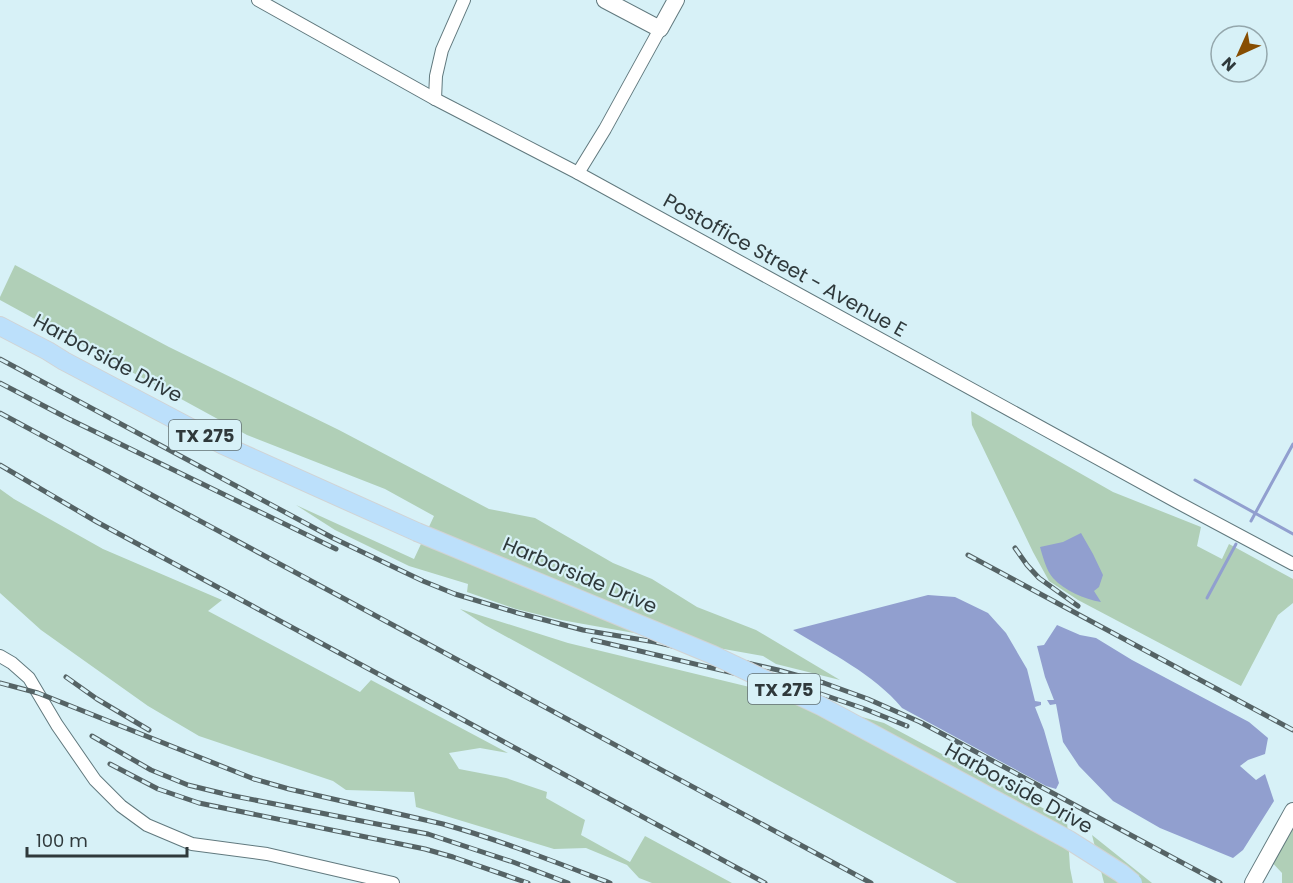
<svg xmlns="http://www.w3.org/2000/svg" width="1293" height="883" font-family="Poppins,sans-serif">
<rect width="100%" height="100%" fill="#d7f1f7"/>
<g fill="#b0cfb7">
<polygon points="15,265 169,347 339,430 489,509 535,518 613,563 652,579 697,607 756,630 840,680 776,664 763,656 561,620 516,609 467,592 468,584 409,566 335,530 296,505 414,559 434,516 385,489 247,435 0,300 0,297"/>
<polygon points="971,411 1113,492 1201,527 1197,546 1222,559 1229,544 1293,579 1293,603 1278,615 1241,686 1078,600 1049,581 1033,552 972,425"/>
<polygon points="0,489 14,499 103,549 222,600 208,611 360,692 371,680 508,753 480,748 449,753 459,769 506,778 547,792 546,798 585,820 581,835 630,862 645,836 732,883 652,883 639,878 627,865 586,848 554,849 416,807 414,792 346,790 333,781 199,736 148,706 41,630 0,593"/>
<polygon points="460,609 568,643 766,691 884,723 1067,821 1070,868 1073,883 957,883 485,625"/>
<polygon points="1293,803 1293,883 1282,883 1282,873 1264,854"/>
<polygon points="1092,835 1152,883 1104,883"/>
</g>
<g fill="#919fcf">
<path d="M1081,533L1093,554L1103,575L1099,587L1094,591L1101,602C1084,599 1065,591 1053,578C1046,570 1043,557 1040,547L1063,542Z"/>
<path d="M928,595L955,597L988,613L1006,633L1027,669L1035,701L1041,702V705L1035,707L1044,730L1059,783L1056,789L1046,786L902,708C874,674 830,653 793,630Z"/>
<polygon points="1057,625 1080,635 1096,638 1132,660 1249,722 1268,738 1265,754 1248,760 1240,766 1256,780 1265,774 1274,801 1243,850 1233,858 1160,828 1113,801 1079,766 1063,742 1056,704 1050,705 1047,700 1054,700 1045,677 1037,646 1044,645"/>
</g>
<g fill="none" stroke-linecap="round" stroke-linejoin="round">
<g stroke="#919fcf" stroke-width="3">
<polyline points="1195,480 1293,534"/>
<polyline points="1251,521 1293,444"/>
<polyline points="1207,598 1236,544"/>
</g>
<g stroke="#61797e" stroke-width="14">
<g id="street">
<polyline points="258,0 435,99 578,173 1177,502 1293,564"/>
<polyline points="435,99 436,76 442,50 464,0"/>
<polyline points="578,173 605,129 660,29"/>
<polyline points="0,656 12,663 29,678 57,725 95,780 121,806 147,825 192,844 267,854 393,883"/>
</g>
</g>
<g stroke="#61797e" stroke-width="18">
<g id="secondary">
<polyline points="605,0 660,29 676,0"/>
<polyline points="1253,883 1293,811"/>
</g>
</g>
<g stroke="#d1d3d4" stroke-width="20">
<polyline id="primary" points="0,326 48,351 64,361 223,445 417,532"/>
</g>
<use href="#street" stroke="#fff" stroke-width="12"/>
<use href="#secondary" stroke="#fff" stroke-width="16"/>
<use href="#primary" stroke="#bce0fb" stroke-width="18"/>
<g stroke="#556365" stroke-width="5">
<g id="rail">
<polyline points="0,359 333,538 423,581 455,594 518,613 583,630 655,642 778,670 824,683 868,699 920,722 952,739 1220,883"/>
<polyline points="0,383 69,419 336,549"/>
<polyline points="0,413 871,883"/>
<polyline points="0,465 97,522 765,883"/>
<polyline points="1015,548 1027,565 1039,578 1078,606"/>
<polyline points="968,555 1293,730"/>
<polyline points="593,640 818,693 865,709 907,726"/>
<polyline points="66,677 97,699 149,730"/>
<path d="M0,683L38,693L254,779L289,789L443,824C500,840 555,862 610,883"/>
<polyline points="92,736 151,770 188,785 229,795 428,834 513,862 568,883"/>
<polyline points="110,764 158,789 199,803 425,849 453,857 528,883"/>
</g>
</g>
<use href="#rail" stroke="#d7f1f7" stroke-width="3" stroke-dasharray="9" stroke-linecap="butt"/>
<g stroke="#d1d3d4" stroke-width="20" stroke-linecap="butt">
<polyline id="primary-bridge" points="417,532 713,655 821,706 1069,840 1121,873 1133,883"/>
</g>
<use href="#primary-bridge" stroke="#bce0fb" stroke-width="18"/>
</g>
<g text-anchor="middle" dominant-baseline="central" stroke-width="4.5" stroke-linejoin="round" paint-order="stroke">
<g fill="#d7f1f7" stroke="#617073" stroke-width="1.5">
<rect x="169" y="420" width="72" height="30" rx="4.5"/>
<rect x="748" y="674" width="72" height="30" rx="4.5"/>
</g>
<g font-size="18" font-weight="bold" fill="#2f393b">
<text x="205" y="435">TX 275</text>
<text x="784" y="689">TX 275</text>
</g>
<g font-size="20" fill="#2f393b" stroke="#d7f1f7">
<text transform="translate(785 265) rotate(29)">Postoffice Street - Avenue E</text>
<text transform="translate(108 358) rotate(28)">Harborside Drive</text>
<text transform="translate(580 575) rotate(23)">Harborside Drive</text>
<text transform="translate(1019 788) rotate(29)">Harborside Drive</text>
</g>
</g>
<g transform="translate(1239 54) rotate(225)"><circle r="28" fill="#d7f1f7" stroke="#94a7ac" stroke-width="1.5"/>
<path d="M0-4.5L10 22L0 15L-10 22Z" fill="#874e02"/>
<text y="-9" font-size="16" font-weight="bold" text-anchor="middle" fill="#2f393b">N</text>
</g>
<path d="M27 847v9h160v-9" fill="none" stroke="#2f393b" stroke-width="3"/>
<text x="36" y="847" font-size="18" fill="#2f393b" stroke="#d7f1f7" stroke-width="4.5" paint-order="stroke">100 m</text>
</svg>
